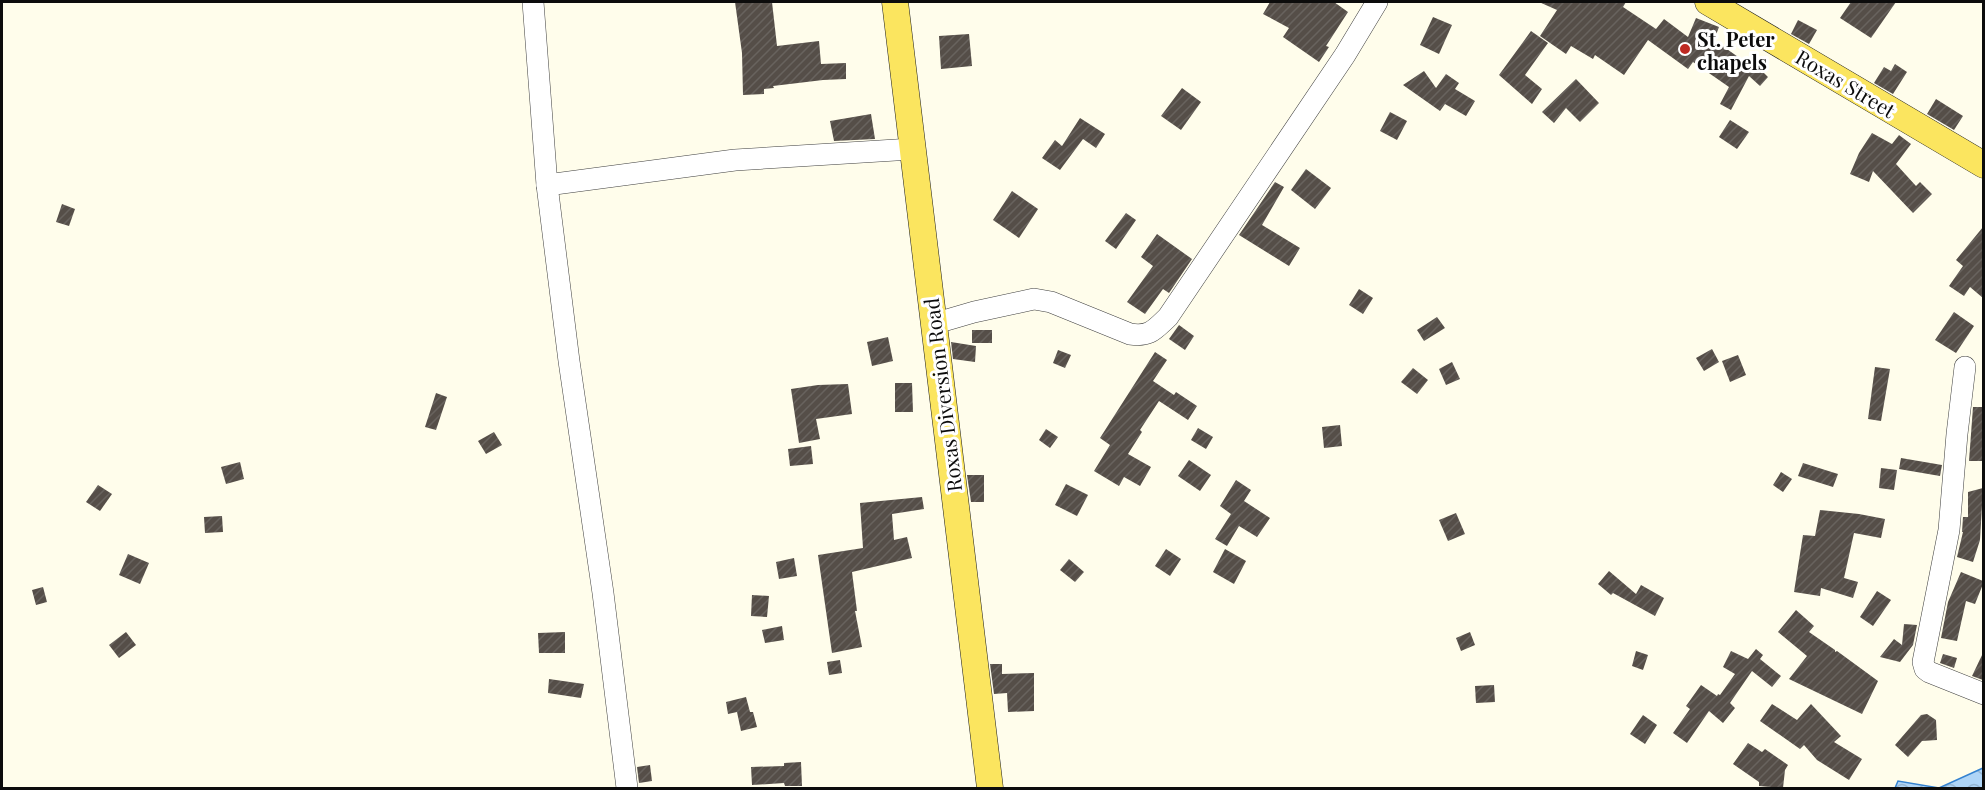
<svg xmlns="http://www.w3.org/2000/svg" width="1985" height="790" font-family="'Playfair Display',serif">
<defs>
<pattern id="water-waves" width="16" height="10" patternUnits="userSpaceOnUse" patternTransform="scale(1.5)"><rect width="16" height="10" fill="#afd5f7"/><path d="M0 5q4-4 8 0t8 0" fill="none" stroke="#95b6d3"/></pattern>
<pattern id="building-hatch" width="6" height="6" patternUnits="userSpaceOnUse" patternTransform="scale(1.5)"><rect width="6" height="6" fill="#554e48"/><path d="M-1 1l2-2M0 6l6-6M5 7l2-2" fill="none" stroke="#68635e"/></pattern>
</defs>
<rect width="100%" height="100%" fill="#fffdeb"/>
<polygon fill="url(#water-waves)" stroke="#3482d0" stroke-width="1.5" points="1983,768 1983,788 1895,788 1898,781 1939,788"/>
<g fill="url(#building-hatch)">
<polygon points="735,2 772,2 777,46 819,41 821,64 846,63 846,79 823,80 773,86 774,88 764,89 764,94 743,95 742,53"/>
<polygon points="1270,2 1334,2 1348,12 1326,46 1329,47 1319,62 1283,37 1289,28 1263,14"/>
<polygon points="1539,2 1626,2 1623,7 1656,29 1664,19 1688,37 1696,18 1719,27 1714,40 1751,66 1754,63 1768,77 1760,86 1749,76 1731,110 1720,104 1729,87 1693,62 1688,69 1648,40 1624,75 1595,55 1593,59 1571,46 1566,54 1540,36 1557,10"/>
<polygon points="1851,2 1896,2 1871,38 1840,18"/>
<polygon points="1433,17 1452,25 1439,54 1420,45"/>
<polygon points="1798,20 1817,30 1809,44 1791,34"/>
<polygon points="1531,31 1548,43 1525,75 1542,89 1532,104 1499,75"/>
<polygon points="969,34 972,66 941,69 939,36"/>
<polygon points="1895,64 1907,72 1893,94 1874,83 1884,67 1891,71"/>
<polygon points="1424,71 1436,88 1446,74 1459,83 1455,89 1475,101 1466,116 1445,104 1440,111 1403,85"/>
<polygon points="1576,79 1599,103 1580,122 1566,108 1554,123 1542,112"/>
<polygon points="1182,88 1201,102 1181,130 1161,116"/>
<polygon points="1936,99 1963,116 1954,130 1927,114"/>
<polygon points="1390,112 1407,121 1397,140 1380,131"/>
<polygon points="871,114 875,139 834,141 830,121"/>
<polygon points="1080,118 1105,134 1096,148 1083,139 1060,170 1042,158 1055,140 1062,146"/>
<polygon points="1730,120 1749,132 1737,149 1719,137"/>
<polygon points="1872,133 1892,144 1899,135 1911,144 1896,164 1916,186 1920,182 1932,194 1913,213 1873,171 1869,182 1850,174 1859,153"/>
<polygon points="1306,169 1331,188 1315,209 1291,190"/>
<polygon points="1275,182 1284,187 1262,225 1300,248 1289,266 1239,235"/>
<polygon points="1012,191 1038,209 1019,238 993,220"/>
<polygon points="62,204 75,209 69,226 56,222"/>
<polygon points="1126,213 1136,220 1116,249 1105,241"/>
<polygon points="1983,227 1983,298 1970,287 1964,296 1949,286 1963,266 1956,260"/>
<polygon points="1157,234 1192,259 1169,293 1163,289 1145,314 1127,302 1153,266 1141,257"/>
<polygon points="1359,289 1373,298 1363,314 1349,305"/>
<polygon points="1954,312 1974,326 1956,353 1935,340"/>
<polygon points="1437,317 1445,328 1424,341 1417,330"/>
<polygon points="1179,325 1194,336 1185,350 1169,339"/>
<rect x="972" y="330" width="20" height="13"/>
<polygon points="888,337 893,361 872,366 867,342"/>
<polygon points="951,342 976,346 975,362 953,359"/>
<polygon points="1712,349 1719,362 1704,371 1696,358"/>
<polygon points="1058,350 1071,355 1065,368 1053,363"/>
<polygon points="1155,352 1167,360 1153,381 1174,395 1176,392 1197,406 1188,420 1159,401 1140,430 1142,432 1128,454 1151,467 1140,486 1124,477 1119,486 1094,471 1110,445 1100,438"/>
<polygon points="1738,355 1746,375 1730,382 1722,361"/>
<polygon points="1452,362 1460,379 1446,385 1439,369"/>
<polygon points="1875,367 1890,369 1881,421 1868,419"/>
<polygon points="1413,368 1428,380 1417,394 1401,382"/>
<polygon points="895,383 912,383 913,412 895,412"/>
<polygon points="848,384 852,414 816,419 820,439 799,443 791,389 818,385"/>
<polygon points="436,393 447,397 436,430 425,427"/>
<polygon points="1973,407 1983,407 1983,461 1969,461"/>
<polygon points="1340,425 1342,446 1324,448 1322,427"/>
<polygon points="1198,428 1213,437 1206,449 1191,440"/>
<polygon points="1046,429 1058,437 1050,448 1039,440"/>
<polygon points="494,432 502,445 486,454 478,441"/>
<polygon points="811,446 813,464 790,466 788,449"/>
<polygon points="1901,458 1942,465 1940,476 1899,469"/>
<polygon points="1189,460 1211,475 1200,491 1178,476"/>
<polygon points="240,462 244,479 226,484 221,467"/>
<polygon points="1803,463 1838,474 1833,487 1798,476"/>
<polygon points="1881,468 1897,470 1894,490 1879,488"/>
<polygon points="1781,472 1792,479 1783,492 1773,485"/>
<polygon points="967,475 984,475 984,502 971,502"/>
<polygon points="1236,480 1251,490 1244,501 1270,518 1257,537 1239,526 1227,546 1215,539 1231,514 1220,506"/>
<polygon points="1066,484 1088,495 1077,516 1055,505"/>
<polygon points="98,485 112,494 100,511 86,502"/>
<polygon points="1983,488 1980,540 1973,562 1957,557 1963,532 1962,532 1963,517 1968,517 1968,492"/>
<polygon points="922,497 924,509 892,514 894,540 907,537 912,558 852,572 857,611 855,611 862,647 832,653 818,555 863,548 860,503"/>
<polygon points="1820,510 1859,514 1885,519 1881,538 1854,533 1844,578 1858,582 1853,598 1821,588 1820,596 1794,592 1803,535 1815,536"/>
<polygon points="1456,513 1465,534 1448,541 1439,520"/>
<polygon points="222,516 223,532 205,533 204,517"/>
<polygon points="1166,549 1181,559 1170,576 1155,566"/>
<polygon points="1225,549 1246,561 1234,584 1213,572"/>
<polygon points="128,554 149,563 140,584 119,575"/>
<polygon points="794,558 797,576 779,579 776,562"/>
<polygon points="1069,559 1084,572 1075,582 1060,570"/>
<polygon points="1609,571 1636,594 1641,585 1664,598 1655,616 1613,593 1611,595 1598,584"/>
<polygon points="1961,572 1983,581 1983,584 1975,604 1966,601 1957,641 1941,638 1948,602"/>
<polygon points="43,587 47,602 36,605 32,590"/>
<polygon points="1877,591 1891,600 1873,626 1860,617"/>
<polygon points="752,595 769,596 767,617 751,616"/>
<polygon points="1796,610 1814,626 1809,632 1835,650 1835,652 1837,651 1878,681 1862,714 1789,679 1807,656 1778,632"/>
<polygon points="1904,624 1917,625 1913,645 1900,662 1880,657 1894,639 1902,645"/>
<polygon points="782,626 784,640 765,643 762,630"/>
<polygon points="126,632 136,645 119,658 109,645"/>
<polygon points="565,632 565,653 539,653 538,633"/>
<polygon points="1470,632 1475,645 1461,651 1456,638"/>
<polygon points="1756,649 1763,655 1760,659 1781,676 1772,687 1752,671 1730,703 1735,708 1723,723 1709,711 1687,743 1673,733 1690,709 1686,706 1701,685 1717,696 1718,694 1720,695 1735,674 1723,667 1731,651 1748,659"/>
<polygon points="1636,651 1648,655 1643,670 1632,666"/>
<polygon points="1983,653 1983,680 1972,676"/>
<polygon points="1943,654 1957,658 1954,668 1940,663"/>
<polygon points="840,660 842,673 829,675 827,662"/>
<polygon points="990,664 1002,664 1002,674 1034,673 1034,711 1008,712 1007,693 994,694"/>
<polygon points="549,679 584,684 581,698 548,693"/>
<polygon points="1494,685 1495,702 1476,703 1475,686"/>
<polygon points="746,697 750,712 753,712 757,727 741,731 737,712 728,714 726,702"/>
<polygon points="1772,704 1797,720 1811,704 1841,736 1834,742 1862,759 1849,780 1817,760 1804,745 1800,749 1760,721"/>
<polygon points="1927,714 1936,720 1937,740 1922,741 1908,757 1895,745 1921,715"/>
<polygon points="1643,715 1657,725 1645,744 1630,734"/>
<polygon points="1748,743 1762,752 1765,749 1788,765 1785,770 1783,788 1759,786 1759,782 1733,764"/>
<polygon points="801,762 802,786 785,786 784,783 752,785 751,767 784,766 784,763"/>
<polygon points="650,765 652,781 639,783 637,767"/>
</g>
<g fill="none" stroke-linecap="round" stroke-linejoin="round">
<g stroke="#3f3f3f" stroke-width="22">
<g id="minor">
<polyline points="533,2 547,185 569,361 603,593 627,788"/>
<polyline points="547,185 735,160 912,149"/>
<path d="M933,324L974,312L1034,299L1051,302L1130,334C1150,337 1154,330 1168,317L1345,55L1377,2"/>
<polyline points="1965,367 1957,434 1949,530 1923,662 1925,669 1929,672 1984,694"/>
</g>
</g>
<g stroke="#1d1d1d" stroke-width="27">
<g id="major">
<polyline points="895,2 990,788"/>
<polyline points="1708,2 1984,165"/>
</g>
</g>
<use href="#minor" stroke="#fff" stroke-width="21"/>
<use href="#major" stroke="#fbe55f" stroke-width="26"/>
</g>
<circle fill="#be2a22" stroke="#fff" stroke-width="2" cx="1685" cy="49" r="6"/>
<g text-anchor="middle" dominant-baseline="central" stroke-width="6" stroke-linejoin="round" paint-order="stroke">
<g font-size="20" font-weight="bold" fill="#0c0c0c" stroke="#fff" text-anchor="start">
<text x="1697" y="38">St. Peter<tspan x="1697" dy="23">chapels</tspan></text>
</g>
<g font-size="20" fill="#0c0c0c" stroke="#fff">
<text transform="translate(1846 83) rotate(31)">Roxas Street</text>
<text transform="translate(942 395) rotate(-97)">Roxas Diversion Road</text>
</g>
</g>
<rect width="1985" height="790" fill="none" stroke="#0c0c0c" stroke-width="6"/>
</svg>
